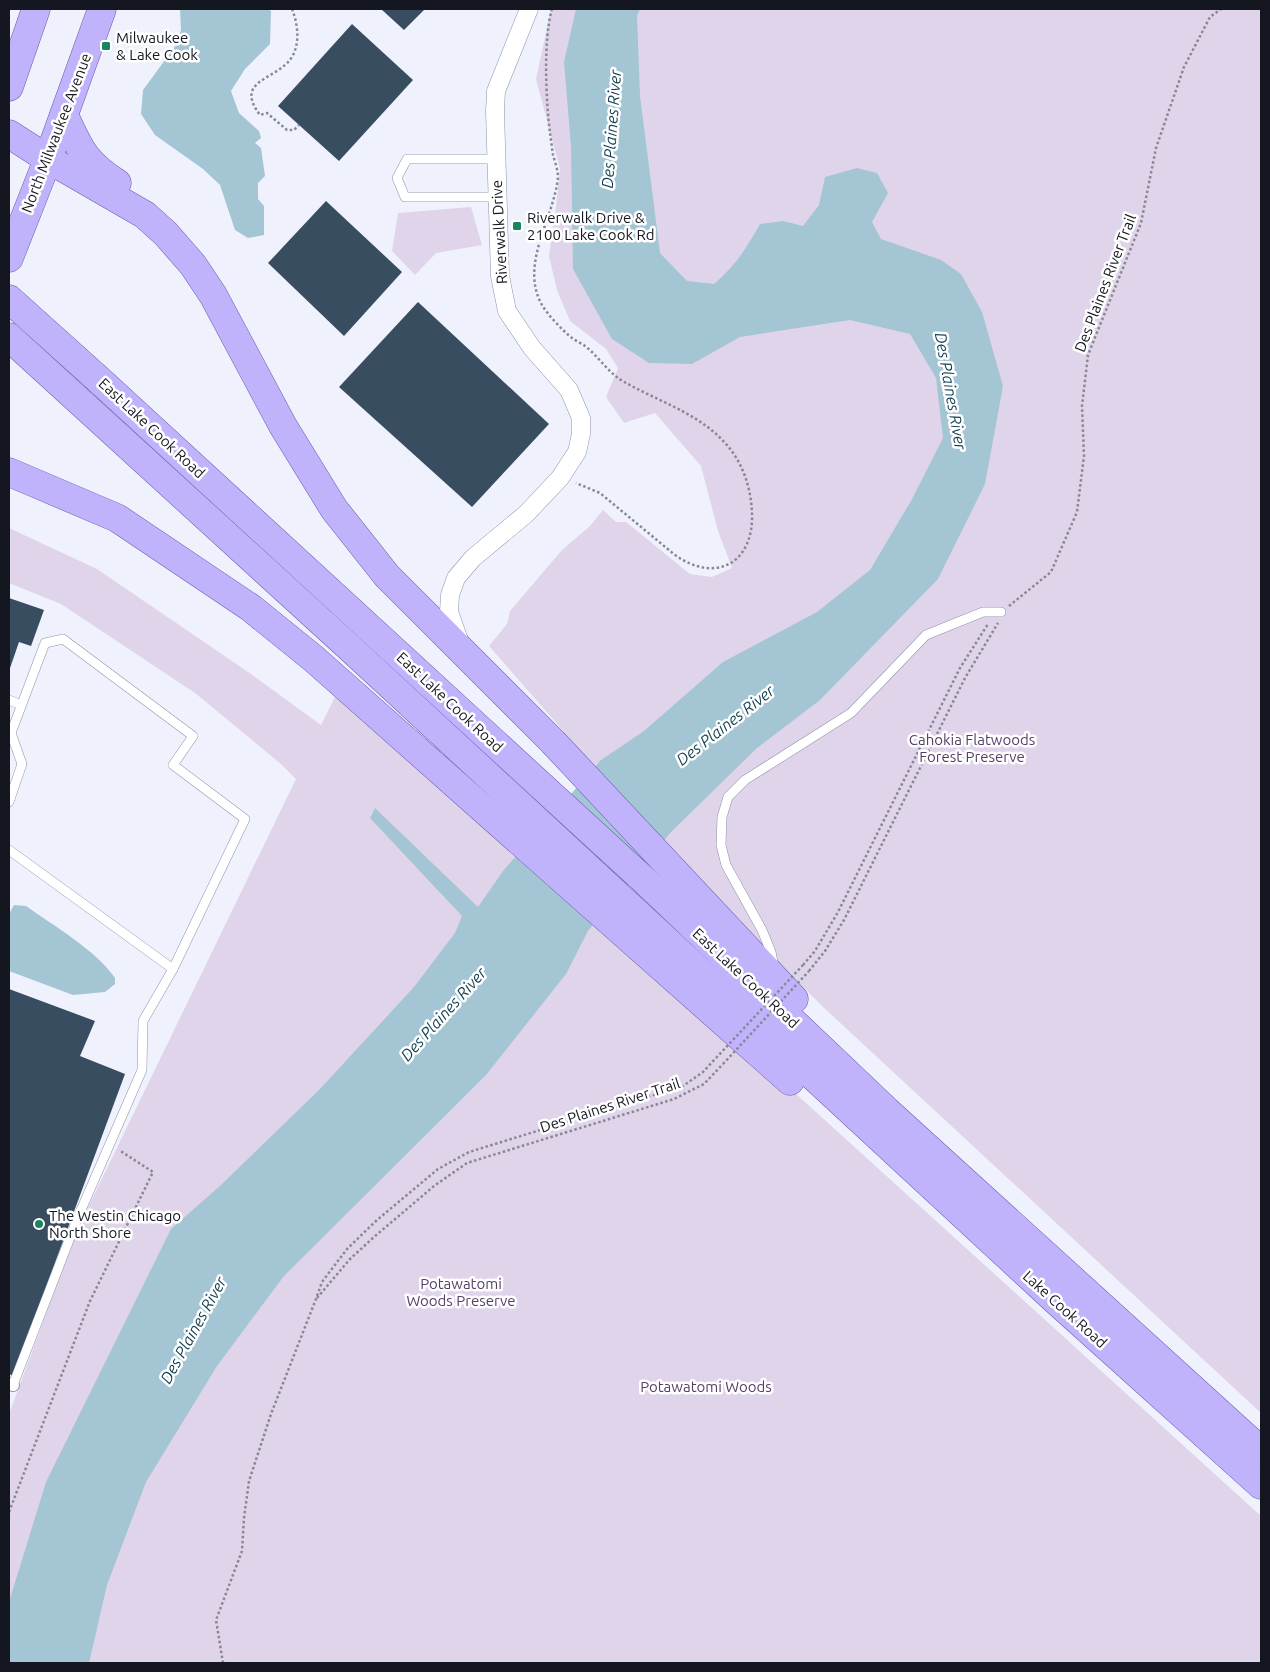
<svg xmlns="http://www.w3.org/2000/svg" width="1270" height="1672" font-family="Ubuntu,sans-serif">
<rect width="100%" height="100%" fill="#eff2fc"/>
<g fill="#e0d4eb">
<polygon points="551,9 1261,9 1261,1413 822,1006 670,853 489,646 507,624 510,611 562,550 590,526 603,510 616,522 626,522 690,574 712,577 732,568 718,531 701,466 655,413 624,423 606,397 618,368 606,349 570,321 557,290 549,256 555,215 560,169 536,79"/>
<polygon points="471,207 482,245 436,253 415,275 392,251 398,213"/>
<polygon points="9,528 97,569 251,674 321,725 339,689 750,1052 1261,1516 1261,1663 9,1663 9,1414 77,1230 296,779 281,764 195,693 61,604 9,583"/>
</g>
<g fill="#a4c5d4">
<polygon points="180,9 267,9 271,11 270,44 245,69 231,91 239,113 259,131 261,138 255,143 261,148 265,176 258,183 258,199 264,206 264,235 248,238 235,230 220,185 203,169 155,135 141,114 143,90 176,45 181,30"/>
<path d="M576,9H640L637,16L640,96L660,253L687,281L714,284C736,265 746,249 760,224L783,221L803,226L819,205L825,177L857,168L877,173L888,193L872,222L881,239L941,260L961,274L982,312L1003,386L985,484L938,579L820,700L757,748L671,832L588,931L566,974L486,1075L284,1276L217,1366L146,1482L107,1585L89,1663H9V1602L46,1482L171,1229L221,1185L320,1089L414,987L455,933L462,916L370,818L375,808L478,907L503,871L601,760L644,731L723,662L817,612L870,570L911,501L943,438L936,378L910,334L850,320L740,337L692,364L649,363L612,339L573,269L571,146L564,62Z"/>
<path d="M14,905L26,906C54,926 97,951 115,978V984L105,992L73,995L9,971V914Z"/>
</g>
<g fill="#394d60">
<polygon points="381,9 425,9 404,30"/>
<polygon points="352,24 413,80 339,161 278,106"/>
<polygon points="326,201 402,272 344,336 268,263"/>
<polygon points="418,302 549,424 472,507 339,387"/>
<polygon points="9,598 44,610 31,646 19,642 9,671"/>
<polygon points="9,989 95,1021 80,1056 125,1074 13,1376 9,1374"/>
</g>
<g fill="none" stroke-linecap="round" stroke-linejoin="round">
<g stroke="#8c94a9" stroke-width="10">
<g id="service">
<polyline points="496,159 407,159 397,178 405,197 497,197"/>
<polyline points="9,700 21,705"/>
<polyline points="9,802 22,764 11,733 45,643 63,639 193,736 173,765 245,819 173,969 143,1021 142,1070 78,1217 13,1385"/>
<polyline points="9,850 173,969"/>
<polyline points="772,967 773,962 771,952 762,930 726,865 721,845 722,817 728,797 745,780 851,713 926,635 983,612 1001,612"/>
</g>
</g>
<g stroke="#8c94a9" stroke-width="14">
<polyline id="pedestrian" points="9,1384 13,1385"/>
</g>
<g stroke="#8c94a9" stroke-width="19">
<polyline id="minor" points="460,643 449,612 450,595 456,578 473,558 526,514 560,478 577,452 581,434 581,418 569,390 532,348 507,311 500,276 495,111 496,91 529,9"/>
</g>
<g stroke="#685bad" stroke-width="29">
<g id="primary">
<polyline points="9,87 36,9"/>
<path d="M64,115C80,149 84,162 117,183"/>
<polyline points="9,134 48,159 145,215 166,234 193,265 213,295 283,426 334,509 387,576 553,742 794,999"/>
<polyline points="9,258 48,159 102,9"/>
<polyline points="9,299 97,378 645,881 887,1111 1261,1451"/>
<polyline points="9,337 351,649 1053,1298 1261,1485"/>
<polyline points="9,472 117,518 251,608 314,659 790,1081"/>
</g>
</g>
<g stroke="#868992" stroke-width="2.5" stroke-dasharray="2.5 2.5" stroke-linecap="butt">
<path d="M292,9C299,26 301,51 286,64C268,81 236,83 260,115L267,113L287,130H294L299,125"/>
<path d="M552,9C543,40 546,101 550,133C551,140 552,148 553,155C555,162 558,170 558,177C554,219 519,264 542,305C547,314 563,331 572,338C576,341 581,343 585,346C598,356 607,371 621,380C656,401 698,412 726,444C743,463 751,488 752,513C754,563 716,584 675,555L600,493L576,483"/>
<polyline points="1009,606 1051,572 1077,512 1084,456 1082,406 1088,355 1141,223 1156,148 1184,67 1210,17 1221,9"/>
<polyline points="803,965 815,951 838,912 960,668 988,624"/>
<polyline points="809,971 825,951 844,920 965,678 998,623"/>
<polyline points="317,1298 350,1259 374,1237 434,1186 467,1163 674,1099 704,1084 723,1064"/>
<polyline points="9,1512 90,1301 153,1172 119,1150"/>
<polyline points="223,1663 216,1620 242,1551 244,1518 249,1481 271,1414 316,1299 322,1282 347,1249 377,1220 438,1169 469,1152 683,1086 703,1072 716,1058"/>
</g>
<use href="#service" stroke="#fff" stroke-width="9"/>
<use href="#pedestrian" stroke="#fff" stroke-width="12"/>
<use href="#minor" stroke="#fff" stroke-width="18"/>
<use href="#primary" stroke="#c0b3fc" stroke-width="28"/>
<g stroke="#868992" stroke-width="2.5" stroke-dasharray="2.5 2.5" stroke-linecap="butt">
<polyline points="716,1058 803,965"/>
<polyline points="723,1064 809,971"/>
</g>
</g>
<g fill="#188460" stroke="#fff" stroke-width="2">
<rect x="101" y="41" width="10" height="10" rx="2.5"/>
<rect x="512" y="221" width="10" height="10" rx="2.5"/>
<circle cx="39" cy="1224" r="5"/>
</g>
<g text-anchor="middle" dominant-baseline="central" stroke-width="5" stroke-linejoin="round" paint-order="stroke">
<g font-size="15" fill="#14171f" stroke="#fff" text-anchor="start">
<text x="116" y="37">Milwaukee<tspan x="116" dy="17">&amp; Lake Cook</tspan></text>
<text x="527" y="217">Riverwalk Drive &amp;<tspan x="527" dy="17">2100 Lake Cook Rd</tspan></text>
<text x="49" y="1215">The Westin Chicago<tspan x="49" dy="17">North Shore</tspan></text>
</g>
<g font-size="15" fill="#14171f" stroke="#fff">
<text transform="translate(56 133) rotate(-69)">North Milwaukee Avenue</text>
<text transform="translate(499 232) rotate(-93)">Riverwalk Drive</text>
<text transform="translate(1105 283) rotate(-69)">Des Plaines River Trail</text>
<text transform="translate(152 428) rotate(43)">East Lake Cook Road</text>
<text transform="translate(450 702) rotate(43)">East Lake Cook Road</text>
<text transform="translate(746 978) rotate(43)">East Lake Cook Road</text>
<text transform="translate(610 1105) rotate(-18)">Des Plaines River Trail</text>
<text transform="translate(1065 1309) rotate(42)">Lake Cook Road</text>
</g>
<g font-size="15" fill="#563f67" stroke="#fff">
<text x="972" y="739">Cahokia Flatwoods<tspan x="972" dy="17">Forest Preserve</tspan></text>
<text x="461" y="1283">Potawatomi<tspan x="461" dy="17">Woods Preserve</tspan></text>
<text x="706" y="1386">Potawatomi Woods</text>
</g>
<g font-size="16" font-style="italic" fill="#113f50" stroke="#fff">
<text transform="translate(611 129) rotate(-86)">Des Plaines River</text>
<text transform="translate(951 391) rotate(80)">Des Plaines River</text>
<text transform="translate(725 725) rotate(-38)">Des Plaines River</text>
<text transform="translate(443 1014) rotate(-48)">Des Plaines River</text>
<text transform="translate(193 1330) rotate(-61)">Des Plaines River</text>
</g>
</g>
<rect width="1270" height="1672" fill="none" stroke="#14171f" stroke-width="20"/>
</svg>
